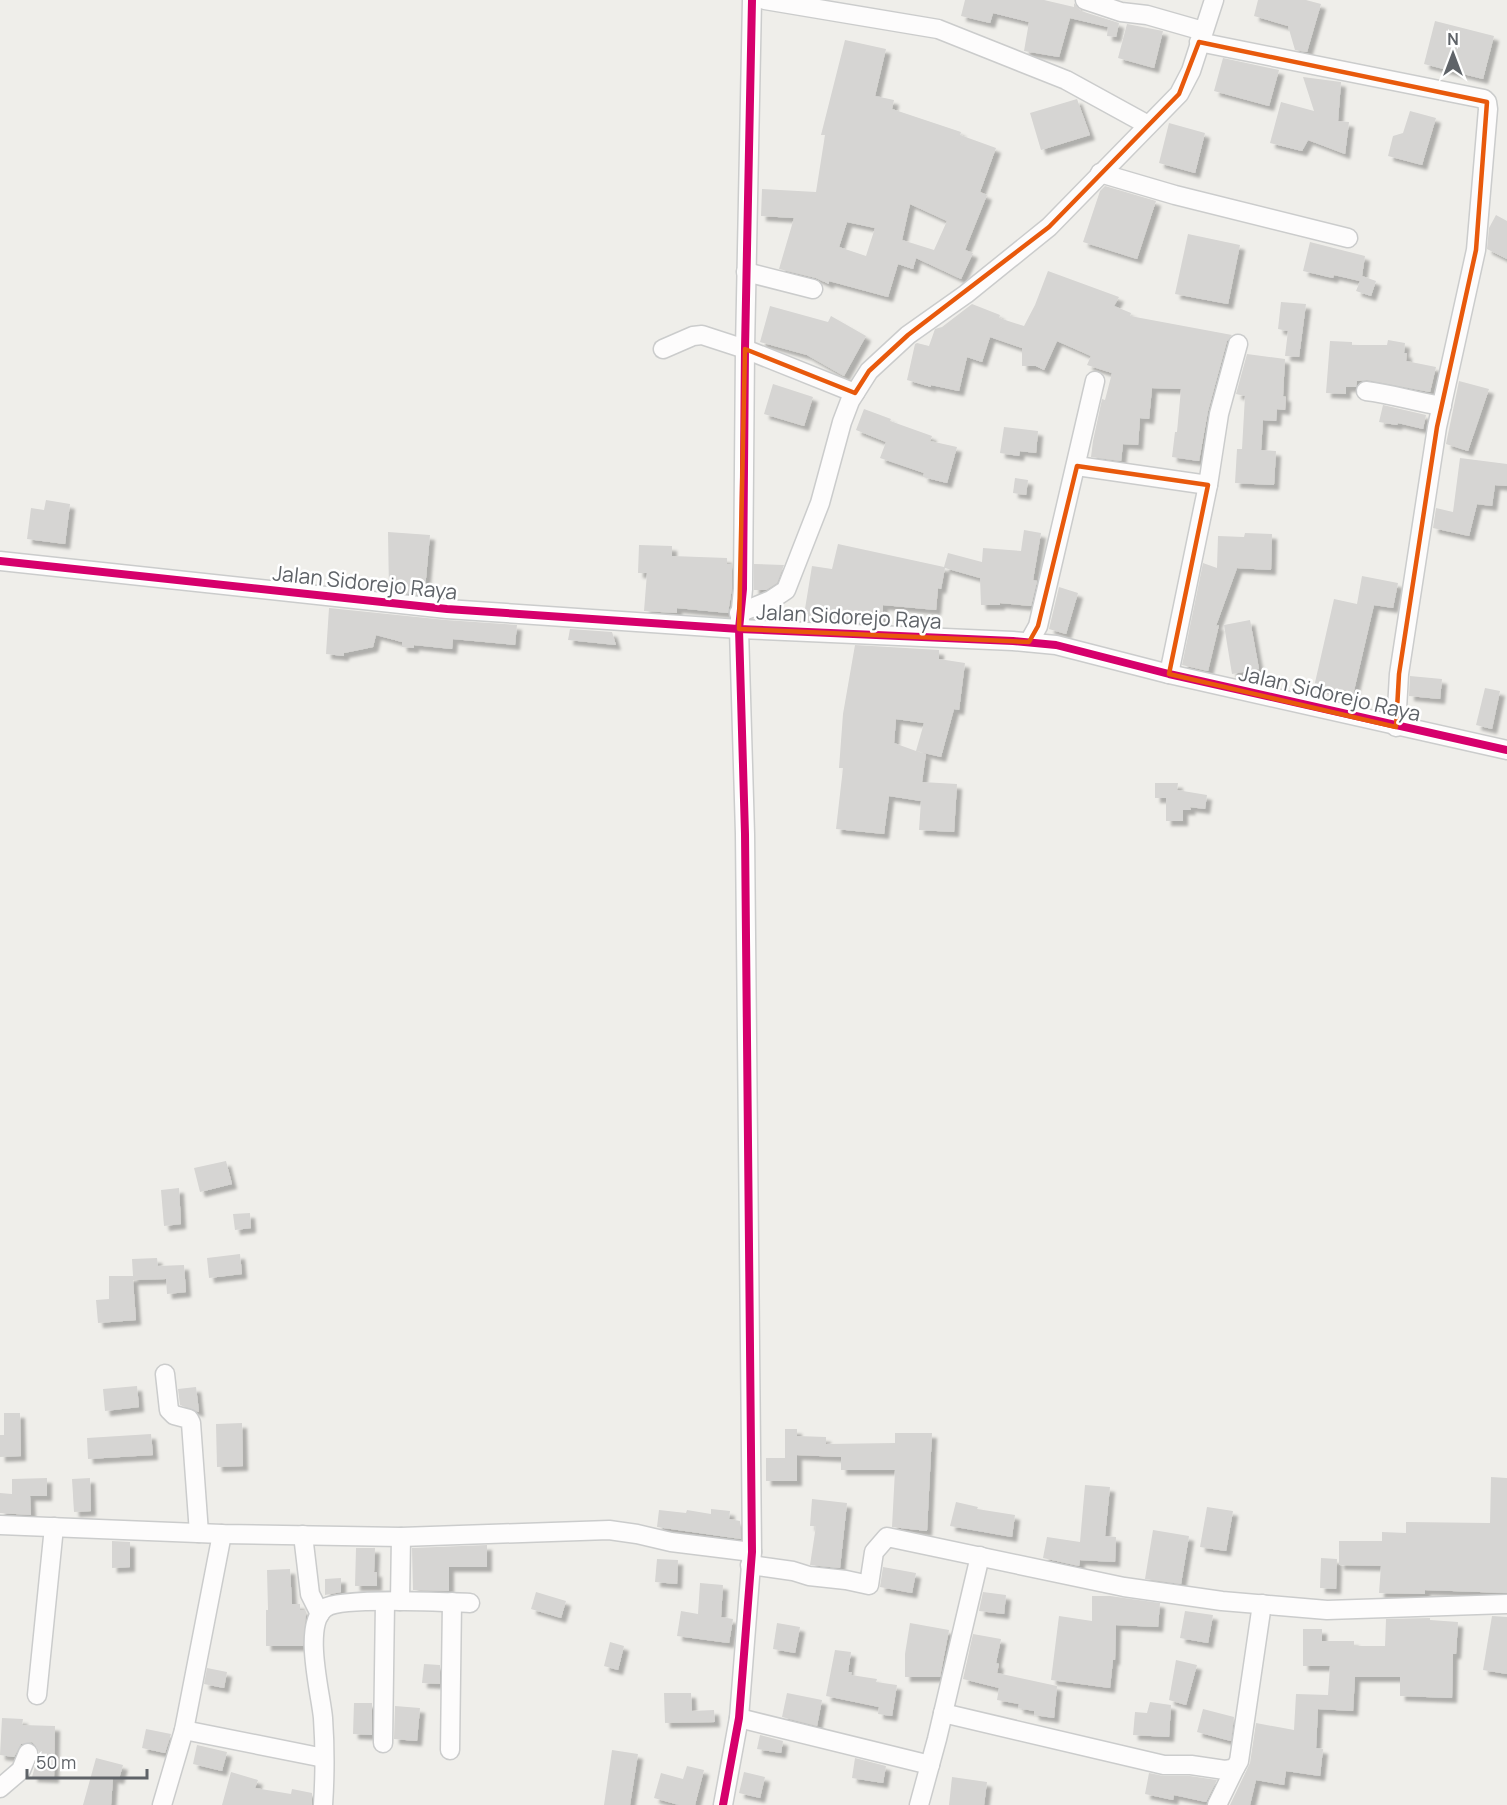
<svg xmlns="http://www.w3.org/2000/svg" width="1507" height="1805" font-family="Manrope,sans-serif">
<defs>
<filter id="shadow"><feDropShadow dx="5" dy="5" stdDeviation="1.5" flood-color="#0004"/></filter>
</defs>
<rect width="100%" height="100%" fill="#efeeea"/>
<g fill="#d6d5d3" fill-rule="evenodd" filter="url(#shadow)">
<polygon points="965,0 1044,0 1074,7 1074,3 1081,11 1119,23 1116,37 1107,36 1108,27 1070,18 1059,57 1024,51 1029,22 993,13 990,23 961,16"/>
<polygon points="1258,0 1306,0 1321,4 1307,52 1295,50 1288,26 1254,16"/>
<polygon points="1435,21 1494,36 1483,79 1424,64"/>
<polygon points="1127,24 1163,31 1154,68 1118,58"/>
<path d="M845,40L886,49L875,96L894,100L892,109L961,132L960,135L996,148L980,192L987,195L965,250L973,253L961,279L916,258L913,269L898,264L888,297L829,281V284L816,278L779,269L794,218L761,216L762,189L816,192L825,135H821ZM910,204L947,221L934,250L902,240ZM847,222L875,228L866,256L839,247Z"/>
<polygon points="1223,58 1279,70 1269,106 1214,91"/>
<polygon points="1303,77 1341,82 1338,121 1349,122 1345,154 1308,140 1302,151 1270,143 1281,102 1314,111"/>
<polygon points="1077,99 1090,135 1041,150 1030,113"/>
<polygon points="1410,111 1436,118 1422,165 1388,156 1393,136 1403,133"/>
<polygon points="1169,123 1205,133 1195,173 1159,163"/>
<polygon points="1105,186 1156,201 1137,259 1083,242 1100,191"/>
<polygon points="1496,215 1507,221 1507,259 1487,249 1489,228"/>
<polygon points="1188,234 1240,245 1228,304 1175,294"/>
<polygon points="1310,242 1365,256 1362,276 1376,281 1371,296 1356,291 1360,281 1334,275 1333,278 1303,271"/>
<polygon points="1048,271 1119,297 1114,306 1131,313 1130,316 1232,335 1227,341 1208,411 1199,461 1172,457 1175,432 1177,432 1181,389 1152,388 1149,419 1140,418 1138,445 1123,444 1121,461 1091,457 1093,441 1102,399 1105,400 1112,373 1087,365 1091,356 1057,341 1044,370 1036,366 1022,366 1022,348 990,337 982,362 967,357 959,391 931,385 931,387 907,380 915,344 917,343 929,346 935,329 942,327 972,304 1000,315 999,318 1024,326 1035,305"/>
<polygon points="1281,302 1306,304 1299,357 1285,356 1288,331 1278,329"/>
<polygon points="770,306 828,322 831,316 866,336 844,376 807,355 760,342"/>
<polygon points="1388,340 1405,343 1404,353 1407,353 1406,361 1436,367 1430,392 1367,380 1357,381 1356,387 1346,387 1346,394 1326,393 1330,341 1352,342 1352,345 1387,345"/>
<polygon points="1247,354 1285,359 1283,396 1286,397 1285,410 1277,409 1276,421 1263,420 1261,450 1276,451 1274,485 1235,483 1237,449 1242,449 1245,396 1236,394"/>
<polygon points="1459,381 1489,389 1468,451 1446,444"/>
<polygon points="773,384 813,397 804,426 764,414"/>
<polygon points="1383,405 1426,415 1423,429 1398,423 1397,425 1379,422"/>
<polygon points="864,409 891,419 890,421 932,436 930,441 957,447 947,483 923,477 924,473 880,458 886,442 856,430"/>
<polygon points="1004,427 1038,431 1036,453 1020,451 1019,456 1000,453"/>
<polygon points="1460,458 1507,464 1507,486 1495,485 1492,506 1477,504 1469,536 1433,528 1436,508 1453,512"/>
<polygon points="1015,478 1028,480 1026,495 1013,493"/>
<polygon points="46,500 70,504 65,544 27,539 31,508 44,510"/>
<polygon points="1024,530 1041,533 1033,580 1037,581 1031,606 1000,603 1000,605 981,605 980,578 945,568 941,589 938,588 936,610 883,605 883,624 803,621 812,566 832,569 838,544 944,567 948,553 982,562 983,548 1021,551"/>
<polygon points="388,532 430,535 425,589 418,589 418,595 389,591"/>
<polygon points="1245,533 1272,534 1271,570 1237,568 1216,626 1219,625 1208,671 1182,665 1203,563 1217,568 1218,536 1244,537"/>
<polygon points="639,545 672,546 672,556 727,558 727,564 732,564 732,588 728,613 677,608 677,613 644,611 647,573 638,573"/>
<polygon points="754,564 784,565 777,583 766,590 754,590"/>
<polygon points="1362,576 1398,583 1393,608 1374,605 1353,695 1314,687 1334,599 1357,604"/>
<polygon points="1059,587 1078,593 1066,634 1049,629"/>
<polygon points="329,608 446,620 517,625 515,645 453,639 452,649 414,645 414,648 402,647 402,642 376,635 373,647 344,653 344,656 326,654"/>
<polygon points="1250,620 1259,669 1232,674 1224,625"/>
<polygon points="570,629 612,632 616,645 568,640"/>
<path d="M855,645L939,650V659L965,663L959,710L954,709L941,757L916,751L926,754L922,782L957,784L954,832L919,830L921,801L889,796L884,834L836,829L843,768H839L843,714ZM896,719L924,723L916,751L894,743Z"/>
<polygon points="1410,676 1442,679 1440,699 1409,696"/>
<polygon points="1485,688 1500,691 1492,729 1476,725"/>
<polygon points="1155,783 1178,783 1177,790 1207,795 1205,809 1190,807 1191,810 1183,810 1183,821 1166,821 1166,798 1155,798"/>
<polygon points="226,1161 232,1184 200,1192 194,1168"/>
<polygon points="179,1188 181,1224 164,1226 161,1190"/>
<polygon points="250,1213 251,1228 235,1230 233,1214"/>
<polygon points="240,1254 242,1274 209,1278 207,1258"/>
<polygon points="157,1258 158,1266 184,1265 186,1292 167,1294 166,1279 133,1280 136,1320 98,1323 96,1300 109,1299 109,1276 133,1276 132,1259"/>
<polygon points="137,1386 139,1407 105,1411 103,1389"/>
<polygon points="196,1387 199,1412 180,1405 178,1389"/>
<polygon points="4,1413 20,1413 21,1456 0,1457 0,1435 4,1435"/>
<polygon points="242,1423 243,1466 217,1467 216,1424"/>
<polygon points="785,1429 797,1429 797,1436 826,1437 826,1444 895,1443 895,1433 932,1433 927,1531 892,1527 895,1470 841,1470 841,1457 797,1455 797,1481 766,1481 766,1458 785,1458"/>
<polygon points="151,1434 153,1455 88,1459 87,1438"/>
<polygon points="1491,1477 1507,1478 1507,1593 1425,1590 1425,1594 1379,1593 1381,1566 1339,1565 1339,1541 1382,1541 1382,1532 1406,1533 1406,1522 1490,1523"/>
<polygon points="47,1478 47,1496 30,1496 31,1515 0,1513 0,1493 12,1494 12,1479"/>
<polygon points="90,1478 91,1511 74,1512 72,1479"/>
<polygon points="1085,1485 1110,1487 1105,1536 1116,1537 1115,1562 1080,1560 1079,1566 1043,1558 1047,1537 1080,1542"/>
<polygon points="812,1499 847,1503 840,1568 810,1565 816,1526 810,1526"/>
<polygon points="956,1502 978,1507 977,1509 1015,1515 1012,1537 950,1526"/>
<polygon points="1207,1507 1233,1511 1226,1551 1200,1547"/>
<polygon points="711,1509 730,1511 729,1519 740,1521 741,1539 657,1527 659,1510 686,1513 687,1510 711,1514"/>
<polygon points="1153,1530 1189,1536 1181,1584 1145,1579"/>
<polygon points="112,1541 130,1542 130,1567 112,1568"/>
<polygon points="487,1545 487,1567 449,1567 449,1591 413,1590 412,1548"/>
<polygon points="356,1548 375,1548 374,1572 377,1572 377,1586 355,1586"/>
<polygon points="1321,1558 1337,1559 1336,1589 1320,1588"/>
<polygon points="657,1559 678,1560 677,1584 655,1582"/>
<polygon points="883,1567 916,1573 912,1593 880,1587"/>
<polygon points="290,1569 292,1604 300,1604 300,1610 305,1610 306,1612 303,1646 266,1646 266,1610 268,1610 267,1570"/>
<polygon points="341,1578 341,1592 325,1595 325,1579"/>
<polygon points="700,1583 723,1585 721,1617 733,1619 729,1643 677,1636 681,1611 698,1614"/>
<polygon points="536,1592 566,1601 561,1618 531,1609"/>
<polygon points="983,1592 1006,1595 1004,1614 979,1611"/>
<polygon points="1092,1596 1110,1596 1160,1603 1158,1627 1116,1625 1115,1660 1113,1660 1110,1688 1051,1680 1059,1616 1092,1621"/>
<polygon points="1185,1611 1213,1615 1208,1643 1180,1638"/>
<polygon points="1492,1616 1507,1617 1507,1674 1483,1670"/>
<polygon points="1430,1618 1430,1620 1458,1622 1456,1654 1453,1654 1452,1698 1400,1696 1400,1677 1355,1677 1353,1711 1318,1709 1316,1748 1323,1749 1320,1776 1286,1771 1284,1785 1256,1780 1250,1805 1230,1805 1250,1763 1256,1723 1294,1730 1296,1694 1328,1695 1330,1666 1303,1666 1303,1629 1322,1629 1322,1641 1354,1641 1354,1646 1385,1646 1386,1619"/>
<polygon points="777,1623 800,1627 795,1653 773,1649"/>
<polygon points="910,1623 949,1630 940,1677 905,1677 905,1654"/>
<polygon points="973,1634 1001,1639 996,1663 999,1664 997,1673 1057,1686 1054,1718 1034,1715 1034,1711 1018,1708 1019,1704 997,1700 999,1688 963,1679"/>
<polygon points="610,1642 624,1646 618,1670 604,1666"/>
<polygon points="835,1650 851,1652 848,1672 852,1672 851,1675 877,1679 876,1682 897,1685 892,1716 878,1714 879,1707 826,1696"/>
<polygon points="1176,1660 1197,1665 1186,1705 1169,1700"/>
<polygon points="424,1664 440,1665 440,1684 422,1683"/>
<polygon points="207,1668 227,1672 224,1688 204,1684"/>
<polygon points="664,1693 691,1693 692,1711 714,1710 715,1722 665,1723"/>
<polygon points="787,1693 822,1700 817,1726 782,1717"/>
<polygon points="1150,1702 1171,1705 1169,1737 1133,1735 1135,1712 1147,1713"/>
<polygon points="354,1703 372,1703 372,1735 353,1734"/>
<polygon points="395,1706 420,1708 417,1741 394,1739"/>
<polygon points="1203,1709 1234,1717 1231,1741 1197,1732"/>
<polygon points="2,1718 23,1719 22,1725 55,1726 54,1778 32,1777 39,1752 36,1746 32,1742 21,1744 14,1757 0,1755"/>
<polygon points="146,1729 171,1734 165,1753 142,1748"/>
<polygon points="760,1735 783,1741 781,1753 757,1749"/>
<polygon points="197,1745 227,1752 222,1771 193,1764"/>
<polygon points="612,1750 638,1754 630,1805 604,1805"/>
<polygon points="96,1758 123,1765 119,1779 113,1778 111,1805 83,1805"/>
<polygon points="855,1758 886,1766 883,1783 852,1778"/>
<polygon points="687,1766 704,1770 695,1805 679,1805 654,1798 661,1773 683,1779"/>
<polygon points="231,1772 258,1780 255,1788 291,1794 292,1789 312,1793 312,1805 222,1805"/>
<polygon points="744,1772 765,1777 760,1798 739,1793"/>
<polygon points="1149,1773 1164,1776 1190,1776 1217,1780 1206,1802 1174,1795 1173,1800 1145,1794"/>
<polygon points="952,1777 987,1782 984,1805 949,1805"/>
</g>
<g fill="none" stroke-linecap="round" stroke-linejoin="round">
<g stroke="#cbcccc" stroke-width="21">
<g id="minor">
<polyline points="765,0 938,29 1066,80 1148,125"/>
<polyline points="1085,0 1121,12 1147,15 1203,31"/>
<polyline points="1199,42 1484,99 1487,102 1488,109 1476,250 1437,427 1399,674 1396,727"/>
<polyline points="1100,173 1175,195 1348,238"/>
<polyline points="746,272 813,289"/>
<polyline points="663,349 693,336 702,335 745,349 855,393"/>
<path d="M1366,391C1392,394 1416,402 1442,406"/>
<polyline points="1077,466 1208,485"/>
<polyline points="0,561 447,609 739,629 1013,641 1056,645 1169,674 1507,750"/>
<polyline points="739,613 771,600 786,590 820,503 842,422 850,401 869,371 908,335 966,294 1049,227 1179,94 1191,71 1214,0"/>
<polyline points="1029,642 1038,626 1095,381"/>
<polyline points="1169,674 1208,485 1219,414 1238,344"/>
<polyline points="165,1374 169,1410 174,1415 189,1419 191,1423 199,1533"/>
<polyline points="0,1525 222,1534 401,1537 609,1530 637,1534 671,1542 752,1552"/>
<polyline points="303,1535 310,1594 320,1614"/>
<polyline points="750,1565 793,1571 809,1576 846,1580 869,1585 874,1552 887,1537 1124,1587 1222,1601 1327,1610 1507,1604"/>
<polyline points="400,1601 401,1537"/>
<polyline points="37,1695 54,1527"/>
<polyline points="943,1713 1164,1765 1191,1765 1225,1770 1235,1768 1239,1761 1262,1604"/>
<polyline points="739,1718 930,1765"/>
<polyline points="184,1730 324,1758"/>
<polyline points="383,1743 385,1602"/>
<polyline points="450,1750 452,1602"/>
<polyline points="0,1788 21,1770 28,1753"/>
<polyline points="162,1805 184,1730 222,1534"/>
<path d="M323,1805C325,1776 325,1747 323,1718C321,1694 302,1625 325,1608C340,1597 446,1602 470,1603"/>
<polyline points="723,1805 739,1718 752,1552 745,834 739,629 743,589 745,349 752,0"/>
<polyline points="919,1805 937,1739 980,1556"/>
<polyline points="1217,1805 1235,1768"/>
</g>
</g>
<use href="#minor" stroke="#fdfcfc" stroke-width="18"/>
<g stroke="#fff" stroke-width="11">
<g id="cycleway">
<polyline points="0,561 447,609 739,629 1013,641 1056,645 1169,674 1507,750"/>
<polyline points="723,1805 739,1718 752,1552 745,834 739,629 743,589 745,349 752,0"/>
</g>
</g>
<use href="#cycleway" stroke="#d6006c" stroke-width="8"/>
</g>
<path fill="none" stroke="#e8590c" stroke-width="4.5" stroke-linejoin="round" d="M1199,42L1487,102L1476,250L1437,427L1399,674L1396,727L1169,674L1208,485L1077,466L1038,626L1029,642L739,629L745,349L855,393L869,371L908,335L1049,227L1179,94Z"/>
<g text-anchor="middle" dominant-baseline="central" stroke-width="5" stroke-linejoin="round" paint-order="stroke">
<g font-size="21" fill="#5f6368" stroke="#fff">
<text transform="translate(365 582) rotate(6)">Jalan Sidorejo Raya</text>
<text transform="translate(849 616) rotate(3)">Jalan Sidorejo Raya</text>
<text transform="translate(1330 693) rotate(13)">Jalan Sidorejo Raya</text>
</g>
</g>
<g transform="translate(1453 54)" stroke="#ffffff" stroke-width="4.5" paint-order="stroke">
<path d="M0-4.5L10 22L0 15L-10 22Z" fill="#5f6368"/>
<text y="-9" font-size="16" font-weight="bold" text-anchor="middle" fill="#5f6368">N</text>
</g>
<path d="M27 1769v9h120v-9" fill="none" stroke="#5f6368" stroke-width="3"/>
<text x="36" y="1769" font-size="18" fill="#5f6368" stroke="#ffffff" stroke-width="4.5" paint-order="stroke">50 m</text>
</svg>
